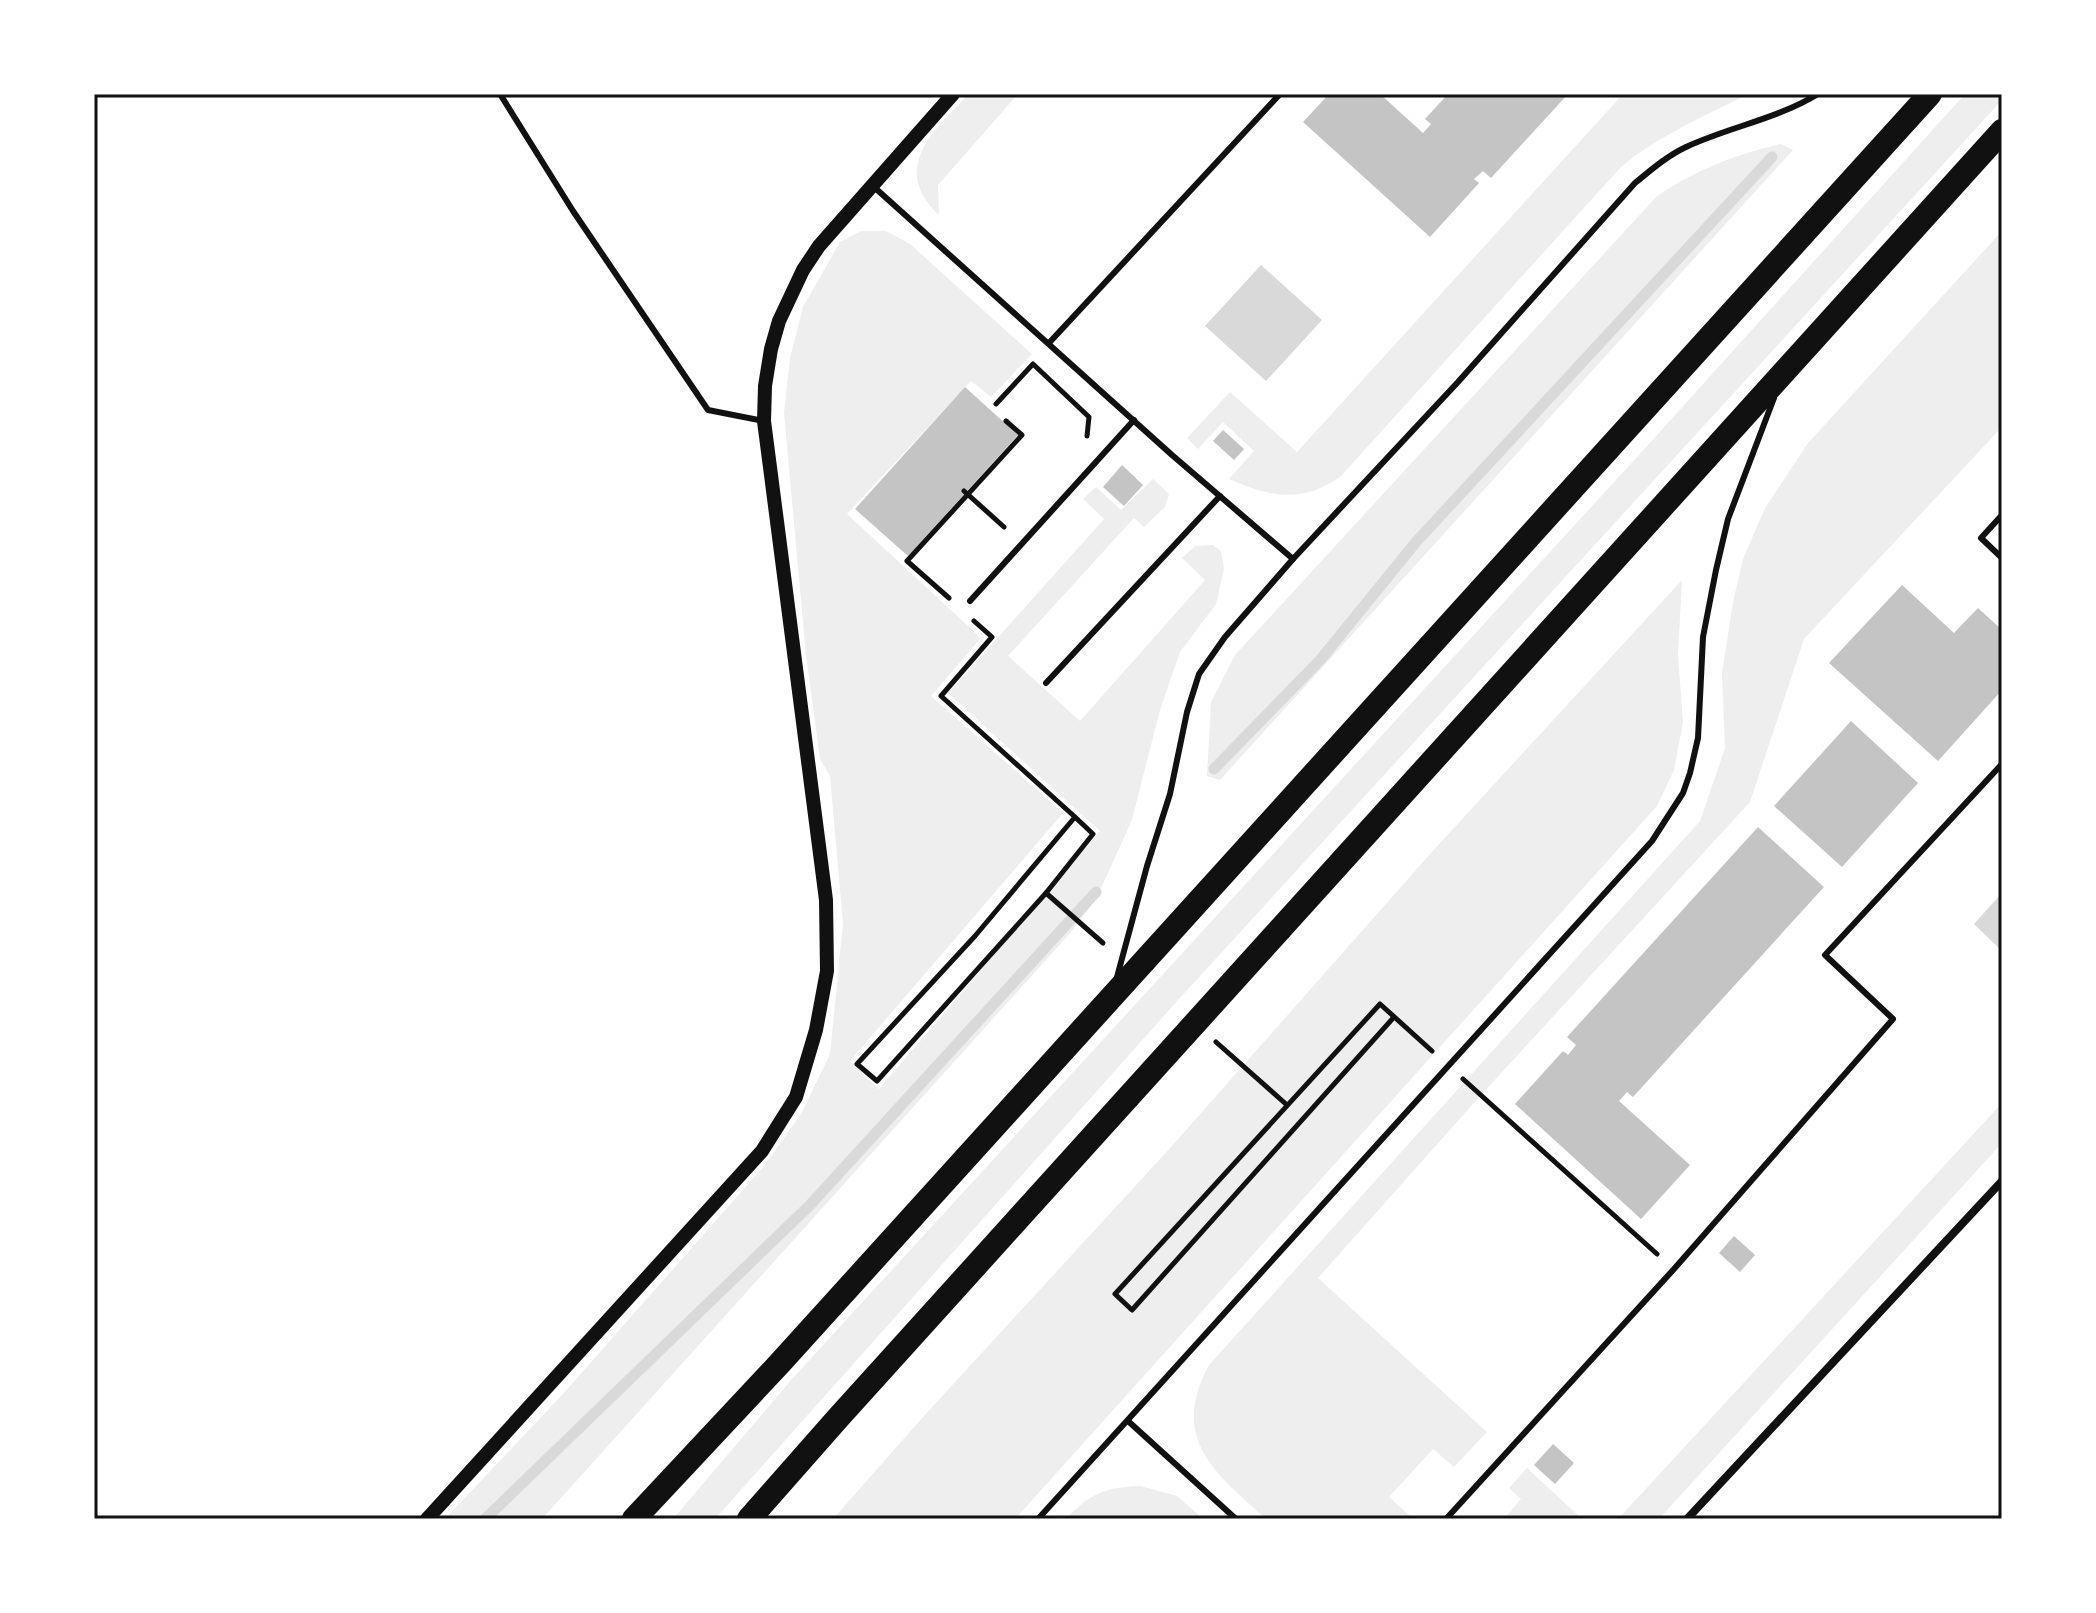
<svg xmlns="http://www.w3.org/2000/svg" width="2096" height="1613" font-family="Montserrat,sans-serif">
<rect width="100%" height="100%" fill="#fff"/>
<g fill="#eee">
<path d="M969,94H1018L938,185L939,215C889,167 935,130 969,94Z"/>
<path d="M1623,94H1749C1704,116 1660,135 1621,167L1341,476C1303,504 1270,497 1229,479L1254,451L1223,422L1198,449L1187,438L1230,392L1297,452Z"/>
<polygon points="1965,94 2002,94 2002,100 1179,999 715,1519 673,1519 792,1379 1648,445"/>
<path d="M1781,144L1793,150L1220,780L1207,776L1211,702L1235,655L1657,196C1695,170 1736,154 1781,144Z"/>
<polygon points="861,231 886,231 910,244 1032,354 991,397 971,381 847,514 981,638 931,696 1063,813 850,1061 879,1089 1100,831 948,693 1104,519 1083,499 1096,487 1121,510 1153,479 1169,494 1165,507 1144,527 1134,518 1008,656 1080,721 1205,580 1182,558 1195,546 1213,545 1221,551 1224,569 1216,604 1180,652 1160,710 1132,820 1097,897 1073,930 542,1519 445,1519 562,1395 764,1166 801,1114 830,1054 843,923 830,776 820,759 806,655 784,413 790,358 803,307 840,242"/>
<path d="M2002,231V427L1804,639L1750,802L1481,1095L1318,1278L1487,1432L1454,1467L1433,1449L1389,1497L1410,1516L1407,1519H1266C1215,1473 1169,1439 1209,1365L1700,821L1725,748L1722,673L1733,602L1743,559L1765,508L1808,443Z"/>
<polygon points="1682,580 1678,655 1683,723 1674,770 1657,806 1015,1519 833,1519 923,1417 1171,1147 1430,854"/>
<polygon points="2002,1103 2002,1143 1659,1519 1618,1519"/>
<polygon points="1527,1468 1582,1519 1504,1519 1521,1499 1509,1488"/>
<path d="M1141,1486L1177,1496L1203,1519H1066C1090,1493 1106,1487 1141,1486Z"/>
</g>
<g fill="#d9d9d9">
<polygon points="1261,265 1322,320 1266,381 1205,326"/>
<polygon points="2002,893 2002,951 1974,924"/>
</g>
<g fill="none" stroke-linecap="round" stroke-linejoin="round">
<g stroke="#d9d9d9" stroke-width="11">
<polyline points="1214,769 1321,659 1416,542 1772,157"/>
<polyline points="485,1519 810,1205 1096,892"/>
</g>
</g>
<g fill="#c4c4c4">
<polygon points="1329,94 1380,94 1423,133 1431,124 1425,119 1448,94 1568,94 1491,178 1483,171 1474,179 1479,183 1430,237 1303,122"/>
<polygon points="965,387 1018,435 908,556 855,509"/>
<polygon points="1223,430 1244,449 1234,460 1213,441"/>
<polygon points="1122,465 1143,485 1124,506 1103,487"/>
<polygon points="1902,585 1954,633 1978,608 2002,630 2002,690 1938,761 1829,663"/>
<polygon points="1851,721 1918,783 1842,867 1774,806"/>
<polygon points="1758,827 1824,887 1633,1097 1627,1092 1619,1101 1690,1165 1641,1219 1515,1104 1563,1051 1568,1055 1576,1045 1567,1037"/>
<polygon points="1734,1236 1755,1255 1740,1272 1719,1253"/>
<polygon points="1553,1444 1574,1463 1555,1484 1534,1465"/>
</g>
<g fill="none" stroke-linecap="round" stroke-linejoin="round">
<g stroke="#111" stroke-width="5">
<polyline points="996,404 1033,364 1089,417 1087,436"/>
<polyline points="964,491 1004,527"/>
<polyline points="949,598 907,561 1022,435 1006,421"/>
<polyline points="974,621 992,637 941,696 1075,817 1093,834 1046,893 877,1081 857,1064 975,936 1075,817"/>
<polyline points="1046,893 1103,943"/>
<polyline points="1394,1017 1132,1310 1115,1294 1380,1004 1432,1051"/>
<polyline points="1216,1042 1287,1105"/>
<polyline points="1463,1079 1657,1254"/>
</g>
<g stroke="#111" stroke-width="6">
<polyline points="500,94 573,211 708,410 764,421"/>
<polyline points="874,187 1172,455 1293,559"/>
<polyline points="1049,343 1280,94"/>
<polyline points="2002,515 1981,538 2002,558"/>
<polyline points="970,601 1134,420"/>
<polyline points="1046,683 1220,496"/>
<path d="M1117,977L1147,866L1170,794L1187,712L1199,674L1225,637L1293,559L1458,382L1635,183C1651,170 1667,156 1686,147C1729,127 1777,119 1818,94"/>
<polyline points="1128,1421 1236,1519"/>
<polyline points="1038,1519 1652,841 1683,793 1690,773 1698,738 1703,637 1716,570 1728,519 1774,398"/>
<polyline points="1446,1519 1674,1269 1893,1019 1825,955 2002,764"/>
</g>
<polyline stroke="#111" stroke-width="8" points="1687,1519 2002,1181"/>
<polyline stroke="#111" stroke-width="14" points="427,1519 762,1151 796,1097 816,1030 827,971 826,900 764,421 765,386 771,349 779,321 803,270 819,246 953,94"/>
<g stroke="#111" stroke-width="24">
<polyline points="634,1519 780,1363 1930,94"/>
<polyline points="749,1519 838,1418 2002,131"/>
</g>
</g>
<rect width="2096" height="1613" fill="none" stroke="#ffffff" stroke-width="192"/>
<rect x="96" y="96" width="1904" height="1421" fill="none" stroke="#111" stroke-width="3"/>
</svg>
